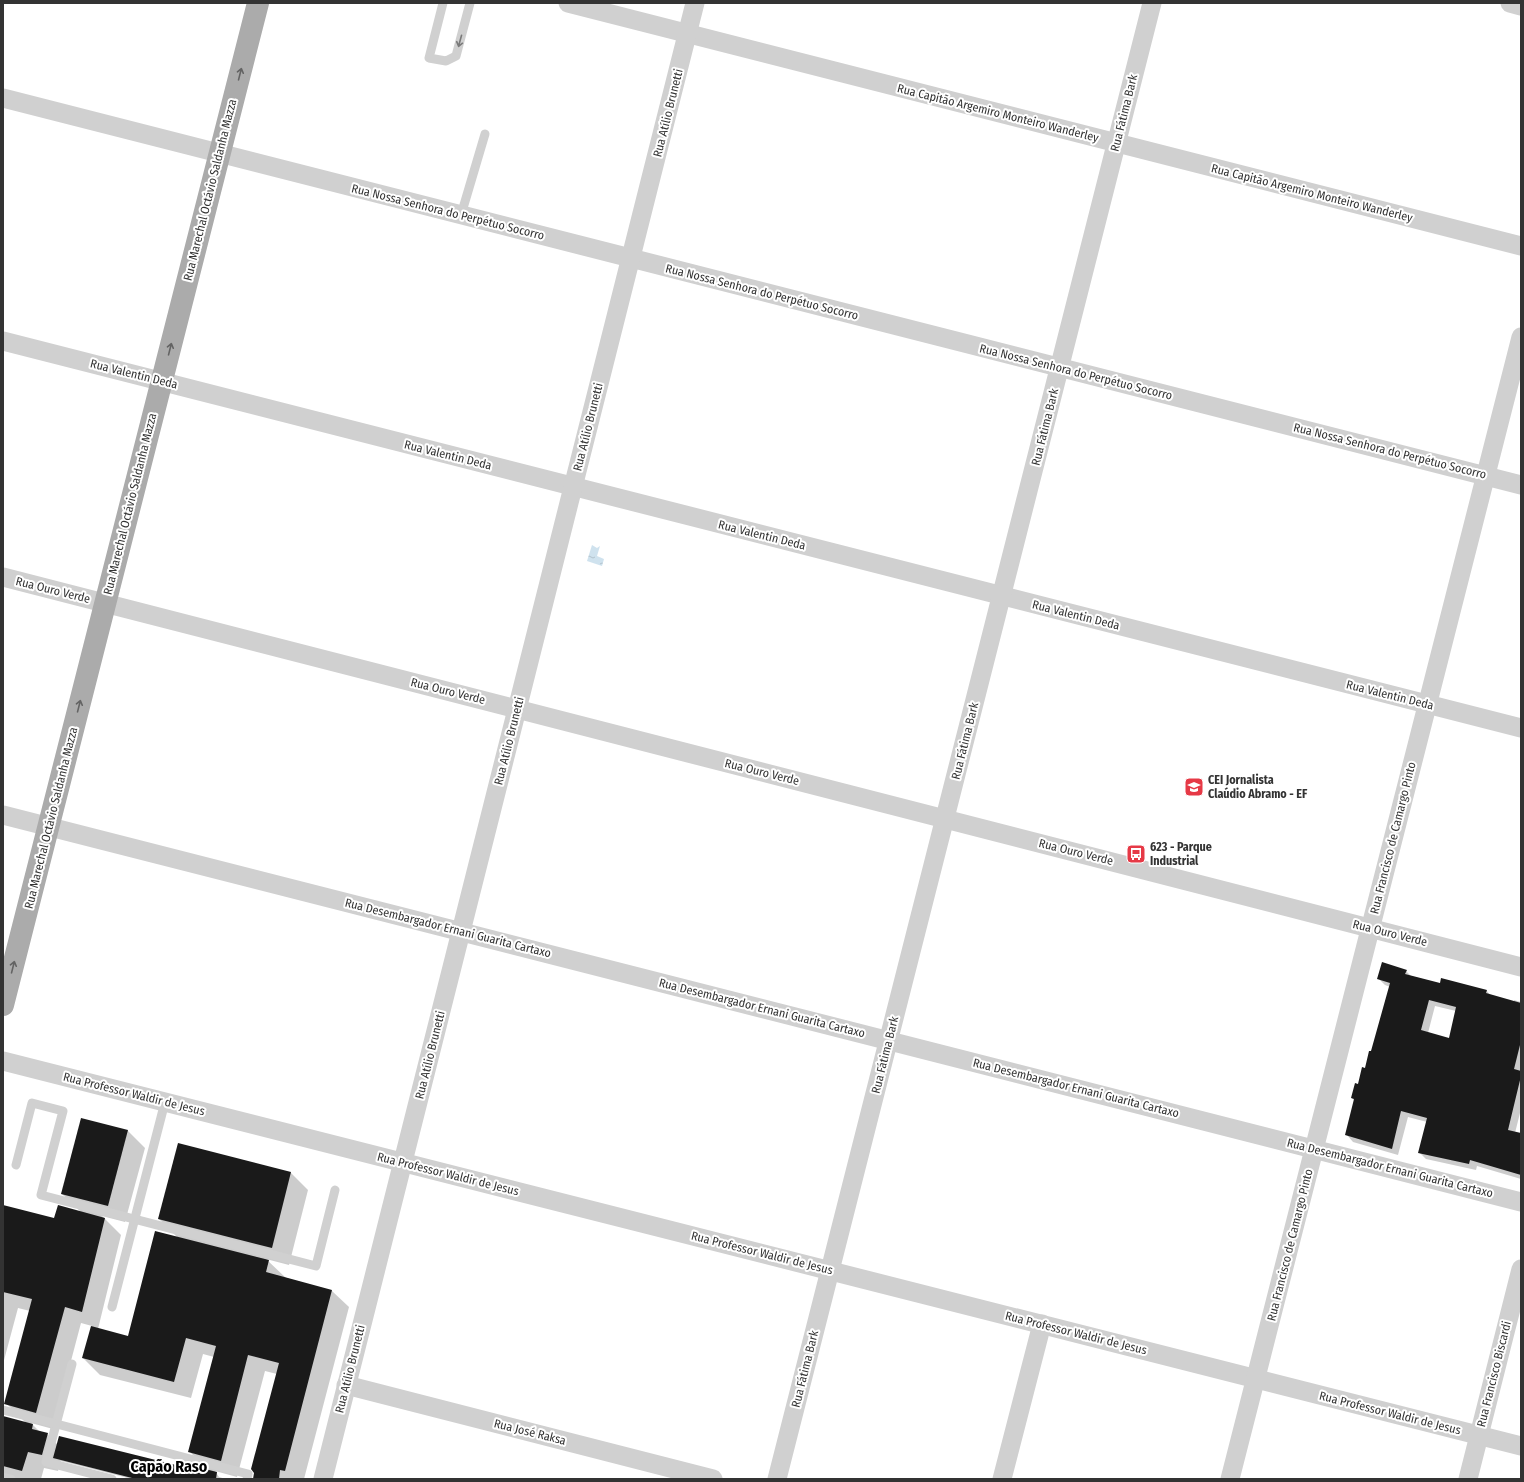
<svg xmlns="http://www.w3.org/2000/svg" width="1524" height="1482" font-family="'Fira Sans Condensed',sans-serif">
<defs>
<pattern id="water-ripples" width="26" height="14" patternUnits="userSpaceOnUse"><rect width="26" height="14" fill="#cfe2ee"/><path d="M2 4q2-2 4 0t4 0M15 11q2-2 4 0t4 0" fill="none" stroke="#b2c2cd"/></pattern>
</defs>
<rect width="100%" height="100%" fill="#fff"/>
<polygon fill="url(#water-ripples)" points="592,545 597,548 600,546 597,556 604,559 602,566 587,561"/>
<g fill="#0003" fill-rule="evenodd">
<path d="M1406,971L1411,976L1441,984L1486,990L1491,996L1514,1002V1000L1521,1002V1109L1515,1133L1521,1134V1179L1477,1166L1476,1170L1426,1159L1419,1152L1427,1122L1408,1117L1398,1155L1353,1142L1347,1135L1355,1101L1352,1098L1372,1052L1390,987L1385,985L1378,978ZM1435,1006L1456,1011L1450,1039L1428,1033Z"/>
<path d="M82,1119L128,1131L145,1148L125,1222L102,1216L121,1235L98,1329L129,1338L178,1238L159,1219L178,1144L291,1173L308,1190L289,1265L266,1259L286,1278L332,1291L349,1307L304,1479H271L277,1374L265,1371L237,1477L215,1471L219,1477L226,1479H132L61,1461L58,1471L44,1468L41,1479H10L3,1477V1417L26,1423L7,1404L30,1311L18,1308L3,1364V1206L55,1219L81,1212L62,1194ZM81,1323L92,1326L83,1358L100,1375L191,1398L203,1354L214,1357L190,1452L209,1471L185,1469L58,1445L47,1434L40,1432L31,1423L53,1429Z"/>
</g>
<g fill="#1a1a1a" fill-rule="evenodd">
<path d="M1382,962L1407,970L1405,974L1440,983L1441,978L1487,990L1486,993L1521,1003V1041L1514,1069L1521,1071V1076L1508,1130L1521,1133V1175L1470,1160L1469,1164L1418,1153L1427,1118L1401,1111L1392,1149L1345,1135L1354,1099L1351,1098L1355,1083L1358,1084L1362,1067L1365,1068L1369,1051H1371L1390,983L1377,979ZM1429,1000L1456,1007L1449,1038L1421,1030Z"/>
<polygon points="81,1118 128,1130 108,1206 61,1194"/>
<polygon points="178,1143 291,1172 272,1248 158,1219"/>
<polygon points="3,1205 54,1218 58,1205 105,1218 82,1312 65,1307 36,1413 4,1404 32,1299 3,1292"/>
<polygon points="155,1231 269,1260 266,1272 332,1290 285,1471 280,1470 279,1479 253,1479 254,1473 251,1469 279,1363 248,1355 221,1461 188,1452 216,1346 186,1338 174,1382 82,1358 91,1326 128,1336"/>
<polygon points="3,1416 33,1424 32,1429 48,1433 42,1455 28,1452 22,1471 3,1466"/>
<polygon points="59,1436 184,1467 185,1464 217,1472 216,1479 136,1479 53,1458"/>
</g>
<g fill="none" stroke-linecap="round" stroke-linejoin="round">
<g stroke="#d0d0d0" stroke-width="9">
<polyline points="443,3 429,58 446,61 456,56 470,3"/>
<polyline points="461,215 485,134"/>
<polyline points="16,1165 32,1103 63,1111 41,1195 316,1266 335,1190"/>
<polyline points="112,1307 165,1102"/>
<polyline points="72,1364 46,1462 112,1479"/>
<polyline points="3,1410 248,1474 247,1479"/>
<polyline points="3,1477 11,1479"/>
</g>
<g stroke="#d0d0d0" stroke-width="19">
<polyline points="568,3 1521,246"/>
<polyline points="1510,3 1521,6"/>
<polyline points="3,98 1521,485"/>
<polyline points="3,341 1521,728"/>
<polyline points="3,577 1521,967"/>
<polyline points="3,815 1521,1202"/>
<polyline points="3,1061 1521,1446"/>
<polyline points="346,1385 713,1479"/>
<polyline points="323,1479 695,3"/>
<polyline points="777,1479 1152,3"/>
<polyline points="1002,1479 1042,1324"/>
<polyline points="1230,1479 1521,337"/>
<polyline points="1468,1479 1521,1269"/>
</g>
<polyline stroke="#ababab" stroke-width="22" points="3,1005 258,3"/>
</g>
<defs><path id="oneway-shaft" d="M-6 0H5M1.5-3L5.5 0L1.5 3" fill="none" stroke-width="1.6" stroke-linecap="round" stroke-linejoin="round"/></defs>
<use stroke="#7a7a7a" href="#oneway-shaft" transform="translate(460 41) rotate(105)"/>
<g stroke="#636363">
<use href="#oneway-shaft" transform="translate(240 74) rotate(-76)"/>
<use href="#oneway-shaft" transform="translate(170 349) rotate(-76)"/>
<use href="#oneway-shaft" transform="translate(79 706) rotate(-76)"/>
<use href="#oneway-shaft" transform="translate(13 967) rotate(-76)"/>
</g>
<defs>
<g id="school-square" transform="scale(1)"><rect x="-9" y="-9" width="18" height="18" rx="4" fill="#e63946" stroke="#fff"/><path d="M0-5L7-2L0 1L-7-2ZM-4 1L0 2.5L4 1V4Q0 6-4 4Z" fill="#fff"/></g>
<g id="bus-square" transform="scale(1)"><rect x="-9" y="-9" width="18" height="18" rx="4" fill="#e63946" stroke="#fff"/><path d="M-5-6H5V4H4V6H2V4H-2V6H-4V4H-5ZM-3.5-4V0h7V-4ZM-3.5 1.2v1.5H-2V1.2ZM2 1.2v1.5H3.5V1.2Z" fill="#fff"/></g>
</defs>
<g fill-rule="evenodd">
<use href="#school-square" x="1194" y="787"/>
<use href="#bus-square" x="1136" y="854"/>
</g>
<g text-anchor="middle" dominant-baseline="central" stroke-width="4" stroke-linejoin="round" paint-order="stroke">
<g font-size="12" fill="#333" stroke="#fff">
<text transform="translate(668 113) rotate(-76)">Rua Atílio Brunetti</text>
<text transform="translate(998 113) rotate(14)">Rua Capitão Argemiro Monteiro Wanderley</text>
<text transform="translate(1124 113) rotate(-76)">Rua Fátima Bark</text>
<text transform="translate(210 190) rotate(-76)">Rua Marechal Octávio Saldanha Mazza</text>
<text transform="translate(1312 193) rotate(14)">Rua Capitão Argemiro Monteiro Wanderley</text>
<text transform="translate(448 212) rotate(14)">Rua Nossa Senhora do Perpétuo Socorro</text>
<text transform="translate(762 292) rotate(14)">Rua Nossa Senhora do Perpétuo Socorro</text>
<text transform="translate(1076 372) rotate(14)">Rua Nossa Senhora do Perpétuo Socorro</text>
<text transform="translate(134 374) rotate(14)">Rua Valentin Deda</text>
<text transform="translate(588 427) rotate(-76)">Rua Atílio Brunetti</text>
<text transform="translate(1045 427) rotate(-76)">Rua Fátima Bark</text>
<text transform="translate(1390 451) rotate(14)">Rua Nossa Senhora do Perpétuo Socorro</text>
<text transform="translate(448 455) rotate(14)">Rua Valentin Deda</text>
<text transform="translate(130 504) rotate(-76)">Rua Marechal Octávio Saldanha Mazza</text>
<text transform="translate(762 535) rotate(14)">Rua Valentin Deda</text>
<text transform="translate(53 590) rotate(14)">Rua Ouro Verde</text>
<text transform="translate(1076 615) rotate(14)">Rua Valentin Deda</text>
<text transform="translate(448 691) rotate(14)">Rua Ouro Verde</text>
<text transform="translate(1390 695) rotate(14)">Rua Valentin Deda</text>
<text transform="translate(509 741) rotate(-76)">Rua Atílio Brunetti</text>
<text transform="translate(965 741) rotate(-76)">Rua Fátima Bark</text>
<text transform="translate(762 772) rotate(14)">Rua Ouro Verde</text>
<text transform="translate(51 818) rotate(-76)">Rua Marechal Octávio Saldanha Mazza</text>
<text transform="translate(1393 838) rotate(-76)">Rua Francisco de Camargo Pinto</text>
<text transform="translate(1076 852) rotate(14)">Rua Ouro Verde</text>
<text transform="translate(448 928) rotate(14)">Rua Desembargador Ernani Guarita Cartaxo</text>
<text transform="translate(1390 933) rotate(14)">Rua Ouro Verde</text>
<text transform="translate(762 1008) rotate(14)">Rua Desembargador Ernani Guarita Cartaxo</text>
<text transform="translate(430 1055) rotate(-76)">Rua Atílio Brunetti</text>
<text transform="translate(885 1055) rotate(-76)">Rua Fátima Bark</text>
<text transform="translate(1076 1088) rotate(14)">Rua Desembargador Ernani Guarita Cartaxo</text>
<text transform="translate(134 1094) rotate(14)">Rua Professor Waldir de Jesus</text>
<text transform="translate(1390 1168) rotate(14)">Rua Desembargador Ernani Guarita Cartaxo</text>
<text transform="translate(448 1174) rotate(14)">Rua Professor Waldir de Jesus</text>
<text transform="translate(1290 1245) rotate(-76)">Rua Francisco de Camargo Pinto</text>
<text transform="translate(762 1253) rotate(14)">Rua Professor Waldir de Jesus</text>
<text transform="translate(1076 1333) rotate(14)">Rua Professor Waldir de Jesus</text>
<text transform="translate(350 1369) rotate(-76)">Rua Atílio Brunetti</text>
<text transform="translate(805 1369) rotate(-76)">Rua Fátima Bark</text>
<text transform="translate(1494 1374) rotate(-76)">Rua Francisco Biscardi</text>
<text transform="translate(1390 1413) rotate(14)">Rua Professor Waldir de Jesus</text>
<text transform="translate(530 1432) rotate(14)">Rua José Raksa</text>
</g>
<g font-size="12" font-weight="bold" fill="#333" stroke="#fff" text-anchor="start">
<text x="1208" y="780">CEI Jornalista<tspan x="1208" dy="14">Claúdio Abramo - EF</tspan></text>
<text x="1150" y="847">623 - Parque<tspan x="1150" dy="14">Industrial</tspan></text>
</g>
<g font-size="16" font-weight="bold" fill="#000" stroke="#fff">
<text x="169" y="1466">Capão Raso</text>
</g>
</g>
<rect width="1524" height="1482" fill="none" stroke="#333333" stroke-width="8"/>
</svg>
